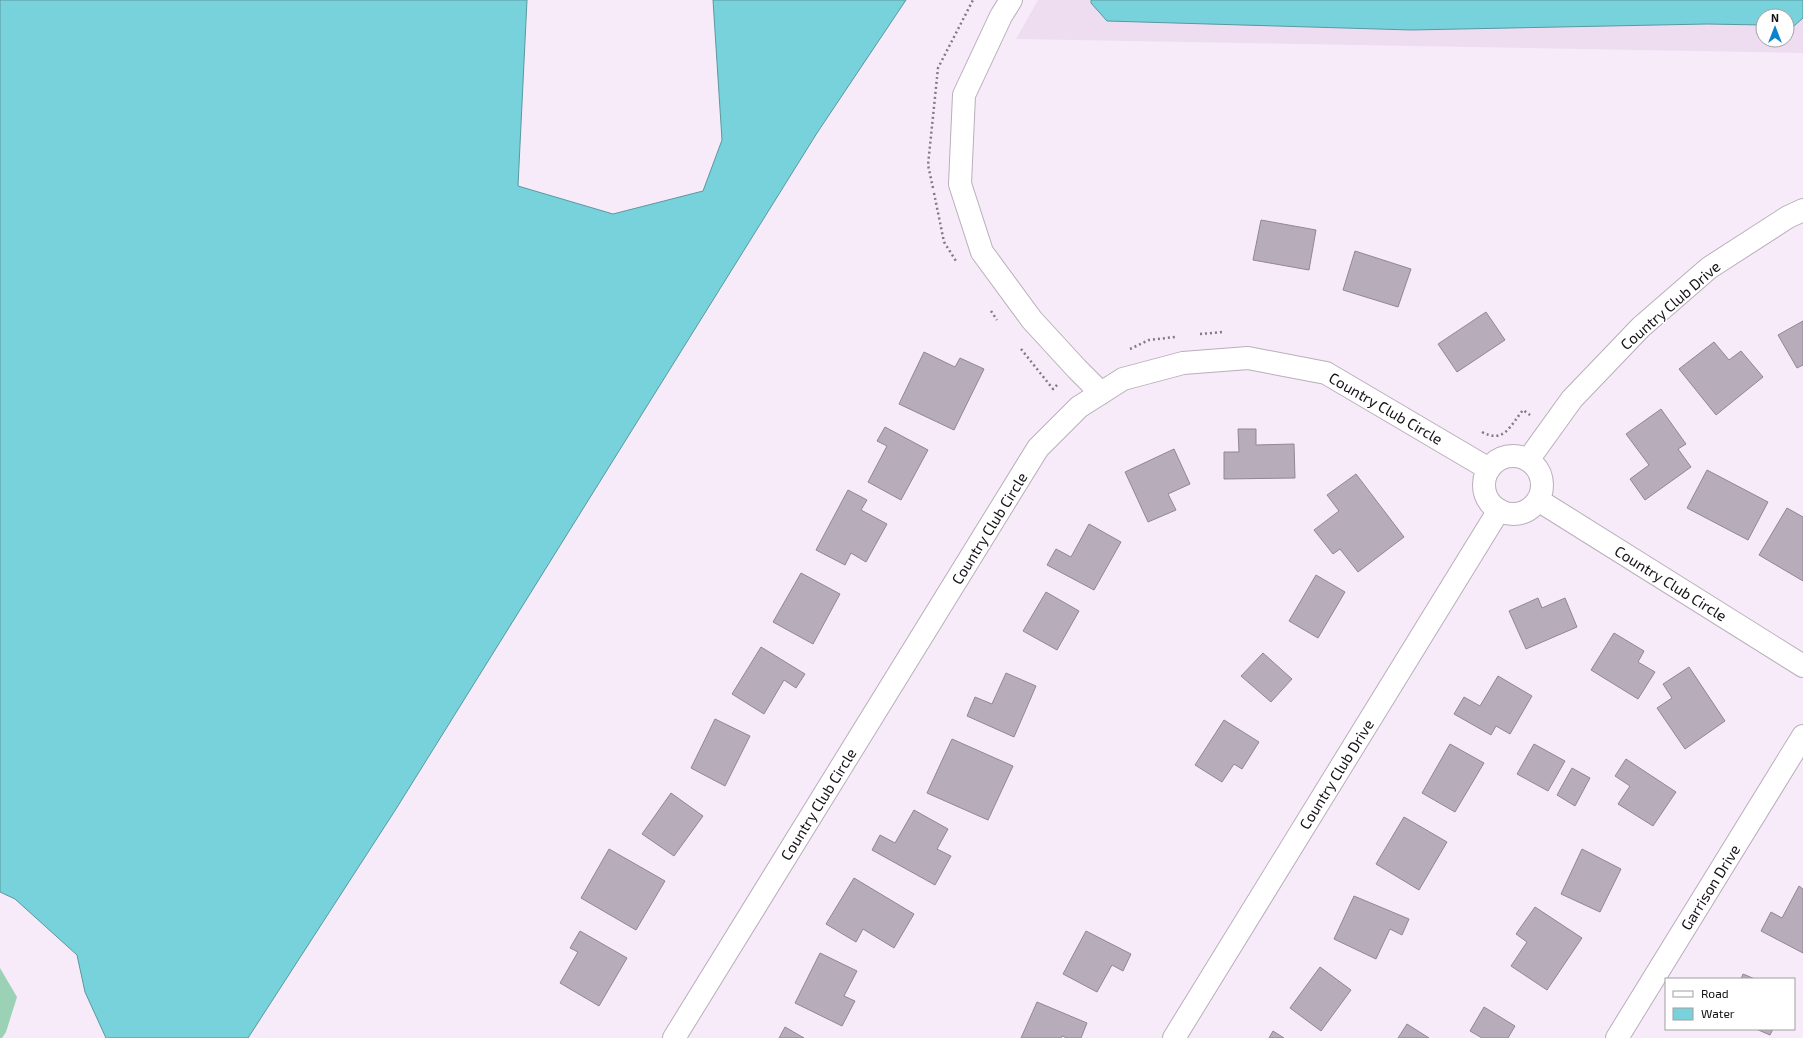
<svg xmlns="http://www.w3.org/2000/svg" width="1803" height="1038" font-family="'Exo 2',sans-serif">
<rect width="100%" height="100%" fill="#f7ebf9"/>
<path fill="#eeddf1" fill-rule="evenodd" d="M1038,0H1803V53L1016,39ZM1763,16H1787V40H1763Z"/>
<polygon fill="#9bd1b4" points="0,968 17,997 6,1032 2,1038 0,1038"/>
<g fill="#78d2dc" stroke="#5a98a0">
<polygon points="0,0 527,0 518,186 613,214 703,191 722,140 713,0 906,0 817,133 396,809 248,1038 106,1038 85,992 77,955 15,899 0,892"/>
<polygon points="1091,0 1803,0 1803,18 1794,26 1787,26 1787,16 1763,16 1763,25 1707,24 1411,30 1107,21 1091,3"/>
</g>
<g fill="#b7adba" stroke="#918794">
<polygon points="1261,220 1316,230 1309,270 1253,260"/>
<polygon points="1355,251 1411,269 1398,307 1343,290"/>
<polygon points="1486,312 1505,340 1457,372 1438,344"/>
<polygon points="1803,321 1803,365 1797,368 1778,335"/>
<polygon points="1714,342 1729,360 1741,351 1763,377 1716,415 1679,369"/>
<polygon points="924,352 955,367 960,358 984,369 954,430 899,404"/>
<polygon points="1661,409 1686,444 1678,449 1691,467 1645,500 1630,479 1649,465 1626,434"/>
<polygon points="885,427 928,450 901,500 868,482 887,446 877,441"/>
<polygon points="1238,429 1256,429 1256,445 1294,444 1295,478 1224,479 1224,452 1239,452"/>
<polygon points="1174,449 1190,484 1168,494 1176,510 1148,522 1125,472"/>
<polygon points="1707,470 1768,502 1748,540 1687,508"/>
<polygon points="1356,474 1404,537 1358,572 1340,549 1333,554 1314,530 1339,511 1327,495"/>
<polygon points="848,490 867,500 861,510 887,524 866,562 851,553 845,565 816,550"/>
<polygon points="1787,508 1803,517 1803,581 1759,555"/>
<polygon points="1089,524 1121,542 1094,590 1047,565 1056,549 1071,557"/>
<polygon points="801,573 840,594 813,644 773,622"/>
<polygon points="1316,575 1345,592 1318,638 1289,621"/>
<polygon points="1046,592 1079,611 1057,650 1023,631"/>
<polygon points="1538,598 1542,608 1565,598 1577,627 1526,649 1509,611"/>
<polygon points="1614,633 1644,651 1638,662 1655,672 1638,699 1591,670"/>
<polygon points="761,647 805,674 796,688 784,680 764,714 732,694"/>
<polygon points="1263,653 1292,679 1271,702 1241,676"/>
<polygon points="1689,667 1725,721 1685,749 1657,708 1672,698 1663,684"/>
<polygon points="1006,673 1036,686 1014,737 967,716 975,697 992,704"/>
<polygon points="1498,676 1532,696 1510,734 1496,726 1491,735 1454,714 1464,697 1480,706"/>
<polygon points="715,719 750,736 725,786 691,768"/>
<polygon points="1224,720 1259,742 1242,769 1234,764 1222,782 1195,765"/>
<polygon points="952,739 1013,766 988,820 927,793"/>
<polygon points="1450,744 1484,763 1455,812 1422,793"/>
<polygon points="1534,744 1565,761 1548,791 1517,774"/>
<polygon points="1626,759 1676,792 1653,826 1618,804 1630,786 1615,776"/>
<polygon points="1572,768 1590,778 1575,806 1557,795"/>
<polygon points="671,793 703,816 674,856 642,834"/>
<polygon points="914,810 948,829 937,849 951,856 935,885 872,850 880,835 895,843"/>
<polygon points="1404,817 1447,842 1419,890 1376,864"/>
<polygon points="609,849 665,881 636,930 581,898"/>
<polygon points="1582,849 1621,869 1600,912 1561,894"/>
<polygon points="854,878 914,914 894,948 863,929 856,942 826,924"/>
<polygon points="1799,886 1803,889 1803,953 1761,931 1771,912 1782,918"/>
<polygon points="1354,896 1409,919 1402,935 1390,929 1376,959 1334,939"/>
<polygon points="1535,907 1582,938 1547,990 1511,966 1527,942 1516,934"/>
<polygon points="580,931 627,958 599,1006 560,983 578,952 570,948"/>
<polygon points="1086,931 1131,954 1123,971 1112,965 1097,992 1063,974"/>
<polygon points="820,953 857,971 844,996 855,1001 842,1026 795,1003"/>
<polygon points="1320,967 1351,990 1321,1031 1290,1008"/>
<polygon points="1743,974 1755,979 1741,979"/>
<polygon points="1037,1002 1087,1023 1081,1038 1067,1038 1062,1036 1061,1038 1021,1038"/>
<polygon points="1484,1007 1515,1026 1508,1038 1482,1038 1470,1031"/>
<polygon points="1407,1024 1429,1038 1398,1038"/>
<polygon points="785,1027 804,1038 779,1038"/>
<polygon points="1756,1029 1773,1029 1770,1035"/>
<polygon points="1273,1031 1284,1038 1269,1038"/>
</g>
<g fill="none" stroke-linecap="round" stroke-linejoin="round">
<g stroke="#b9aebb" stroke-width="24">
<g id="minor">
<polyline points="1011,0 1001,16 964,95 960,184 982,252 1032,320 1077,369 1101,393"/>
<circle cx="1513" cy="485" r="29"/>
<polyline points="1528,460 1572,399 1641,327 1709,268 1788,217 1803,210"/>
<polyline points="1538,500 1803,666"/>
<polyline points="674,1038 1038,448 1079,407 1123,379 1183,363 1248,358 1326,373 1489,469"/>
<polyline points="1174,1038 1499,510"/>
<polyline points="1617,1038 1803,736"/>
</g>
</g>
<g stroke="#817983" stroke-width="2.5" stroke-dasharray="2 3" stroke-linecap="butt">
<polyline points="933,188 928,165 938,68 973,0"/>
<polyline points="934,193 944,242 956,261"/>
<polyline points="991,311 997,320"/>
<polyline points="1200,334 1223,332"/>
<polyline points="1021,349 1053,389 1057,385"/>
<polyline points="1130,349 1149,340 1175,337"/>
<path d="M1482,432C1504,444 1510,426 1523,410L1530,415"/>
</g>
<use href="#minor" stroke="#fff" stroke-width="22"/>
</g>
<g text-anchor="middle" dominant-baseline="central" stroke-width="3.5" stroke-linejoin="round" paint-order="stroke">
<g font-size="15" fill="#141015" stroke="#fff">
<text transform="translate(1670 305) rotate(-41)">Country Club Drive</text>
<text transform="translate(1386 408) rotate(30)">Country Club Circle</text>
<text transform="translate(989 528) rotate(-58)">Country Club Circle</text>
<text transform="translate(1671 583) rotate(32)">Country Club Circle</text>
<text transform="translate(1336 774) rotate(-58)">Country Club Drive</text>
<text transform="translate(818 804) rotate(-58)">Country Club Circle</text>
<text transform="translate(1710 887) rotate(-58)">Garrison Drive</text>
</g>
</g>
<rect x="1665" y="978" width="130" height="52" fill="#ffffff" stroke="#a19fa1"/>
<rect x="1673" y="991" width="20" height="6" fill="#ffffff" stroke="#a19fa1"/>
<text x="1701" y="998" font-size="12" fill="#141015">Road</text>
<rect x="1673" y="1008" width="20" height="12" fill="#78d2dc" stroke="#a19fa1"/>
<text x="1701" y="1018" font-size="12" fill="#141015">Water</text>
<g transform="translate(1775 28)"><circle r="19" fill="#ffffff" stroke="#a19fa1"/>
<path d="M0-3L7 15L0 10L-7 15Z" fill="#0784cc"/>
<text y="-6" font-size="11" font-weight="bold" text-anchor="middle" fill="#141015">N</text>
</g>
</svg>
